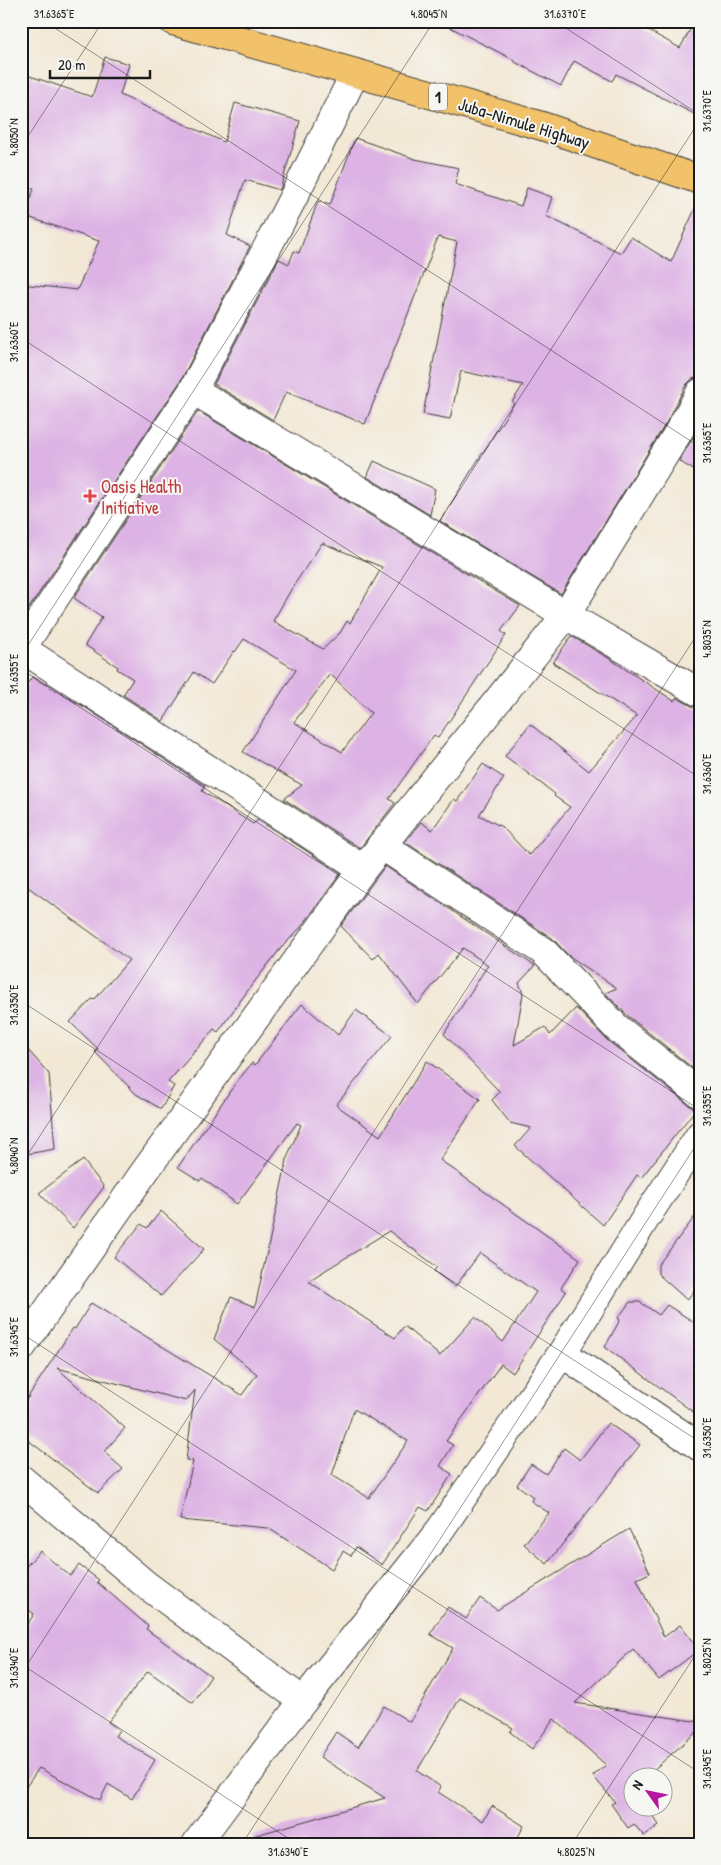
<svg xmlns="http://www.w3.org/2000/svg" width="721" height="1865" font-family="'Patrick Hand',sans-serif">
<rect width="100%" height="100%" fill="#f6f6f2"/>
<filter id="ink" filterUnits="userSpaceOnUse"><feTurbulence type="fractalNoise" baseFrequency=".02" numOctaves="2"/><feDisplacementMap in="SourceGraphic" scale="10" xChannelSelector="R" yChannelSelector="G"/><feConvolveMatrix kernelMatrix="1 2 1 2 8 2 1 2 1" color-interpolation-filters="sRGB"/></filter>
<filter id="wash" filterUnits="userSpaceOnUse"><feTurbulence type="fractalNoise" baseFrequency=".0096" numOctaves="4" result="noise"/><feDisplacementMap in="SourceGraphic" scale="20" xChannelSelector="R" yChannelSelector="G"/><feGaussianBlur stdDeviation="1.12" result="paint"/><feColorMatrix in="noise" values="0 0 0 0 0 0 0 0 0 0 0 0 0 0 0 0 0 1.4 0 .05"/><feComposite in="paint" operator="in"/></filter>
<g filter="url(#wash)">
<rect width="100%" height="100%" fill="#f2e8d5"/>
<g id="blocks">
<g fill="#ddb2e4" fill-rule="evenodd">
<polygon points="438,21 631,21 680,48 695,21 700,21 700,117 616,74 612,81 574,61 561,86 513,61 514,60"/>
<polygon points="105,57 129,64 120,95 224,142 235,103 300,121 280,190 245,180 227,235 250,246 180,382 21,620 21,284 77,290 99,241 25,216 34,188 21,186 21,73 92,97"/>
<polygon points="355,138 415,159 459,168 455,184 521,206 527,188 552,197 546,216 621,253 631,237 671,262 700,198 700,377 692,379 686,385 666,423 561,594 440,521 514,403 512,402 523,385 461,371 450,419 423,414 457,242 438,237 365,424 286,392 273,420 214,384 279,259 289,264 294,251 299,253 318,201 330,205"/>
<path d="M198,411L520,606L501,631L506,635L438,738L434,735L389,799L395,803L360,848L284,799L302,785L243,752L296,670L244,639L235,652L234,651L212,684L194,672L163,721L123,695L133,679L117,669L118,667L85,645L102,617L74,598ZM322,543L382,567L350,623L347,621L340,633L323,649L273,621L292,588ZM330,674L371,713L342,752L294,722Z"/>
<polygon points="700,426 700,474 679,461"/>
<polygon points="374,461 435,489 430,515 367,477"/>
<polygon points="571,636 610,659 674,701 676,698 679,699 692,706 700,709 700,1074 628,1016 605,993 617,988 569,956 552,938 405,842 421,822 432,830 454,799 457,801 483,764 504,778 479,815 502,827 529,855 570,807 554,796 555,794 505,756 530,724 589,771 637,716 553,663"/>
<polygon points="32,677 86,708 205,786 202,791 253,824 258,820 341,873 302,926 281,948 248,990 218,1032 214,1029 196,1050 195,1049 190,1057 168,1082 174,1086 161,1109 136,1094 95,1052 98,1049 70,1022 92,999 94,1000 129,960 21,882 21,693"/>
<polygon points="385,866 535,966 519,983 523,994 514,1045 545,1027 550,1035 576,1008 607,1040 690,1106 696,1109 641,1178 637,1175 603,1225 515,1146 531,1128 510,1123 492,1100 500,1092 444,1034 488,965 463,948 418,1004 379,953 373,959 341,926"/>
<path d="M302,1004L338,1035L356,1010L392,1036L336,1105L380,1136L427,1061L480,1099L440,1160L580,1259L561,1288L566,1292L513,1373L501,1364L446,1441L453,1445L440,1466L452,1474L428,1511L420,1507L382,1565L356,1547L351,1556L343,1551L332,1569L268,1528L180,1520L193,1461L186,1460L195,1390L186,1401L57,1368L125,1428L104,1452L123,1469L98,1493L21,1435V1408L73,1328L75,1329L91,1303L242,1395L257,1374L214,1339L231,1297L255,1307L288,1155L301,1125L297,1123L237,1204L202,1178L200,1181L178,1167L235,1084L252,1063L255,1065ZM389,1231L437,1267L434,1271L455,1287L480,1253L536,1292L503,1342L475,1317L440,1356L404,1326L395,1338L308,1281ZM354,1409L408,1441L369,1498L332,1475Z"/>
<polygon points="21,1042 49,1074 55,1149 21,1155"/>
<polygon points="83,1160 104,1187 73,1228 39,1193"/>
<polygon points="700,1210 700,1282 687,1300 658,1274 658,1265"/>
<polygon points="161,1211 204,1249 161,1296 114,1257 141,1224 147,1228"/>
<polygon points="630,1302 640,1302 659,1315 667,1305 700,1326 700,1417 605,1347 620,1320 618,1318"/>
<polygon points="608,1423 640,1445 547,1564 524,1544 549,1513 531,1501 533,1497 517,1485 531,1464 546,1474 564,1448 580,1460"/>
<polygon points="629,1529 650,1573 637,1579 664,1637 680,1625 699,1650 659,1680 633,1649 575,1703 700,1722 700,1729 644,1778 627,1778 634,1788 634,1808 647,1808 659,1825 644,1836 634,1824 628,1828 611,1804 615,1802 593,1776 606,1765 554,1719 532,1749 510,1732 513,1728 460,1698 417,1771 441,1787 438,1792 483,1821 492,1806 524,1826 515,1842 518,1844 254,1844 253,1836 385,1798 320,1757 336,1732 358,1747 384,1706 410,1722 453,1648 430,1634 448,1607 466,1619 480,1598 497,1610"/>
<polygon points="40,1551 70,1576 79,1565 99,1580 97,1582 148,1626 146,1629 211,1676 193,1703 148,1671 108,1722 119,1730 115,1736 155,1760 132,1799 108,1784 100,1800 39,1768 21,1794 21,1635 34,1614 21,1603 21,1572"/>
</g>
</g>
</g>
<g filter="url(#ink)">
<use href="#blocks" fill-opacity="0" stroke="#3c3b38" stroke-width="1"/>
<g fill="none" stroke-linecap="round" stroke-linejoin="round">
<g stroke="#3c3b38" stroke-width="30">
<g id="street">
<polyline points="193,390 566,615 700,693"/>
<polyline points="21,648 363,869"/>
<polyline points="21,649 193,390 295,194 355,73"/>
<polyline points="381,845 543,951 617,1028 700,1094"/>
<polyline points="21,1348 145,1171 363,869 566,615 679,431 700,393"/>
<polyline points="562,1353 700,1447"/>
<polyline points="21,1479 145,1584 303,1701"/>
<polyline points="196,1844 303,1701 440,1530 562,1353 647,1216 700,1135"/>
</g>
</g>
<g stroke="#3c3b38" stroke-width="30">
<polyline id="primary" points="173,21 542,126 700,180"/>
</g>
<use href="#street" stroke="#fff" stroke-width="28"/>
<use href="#primary" stroke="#f2c26a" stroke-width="28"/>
</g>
</g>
<path fill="none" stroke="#1c1c1c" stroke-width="1" stroke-opacity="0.45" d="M44,21L700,447M555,21L700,115M21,147L103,21M21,338L700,778M21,656L434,21M21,669L700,1110M21,1001L700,1442M21,1165L700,120M21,1333L700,1773M21,1664L297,1844M21,1674L700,630M242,1844L700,1139M572,1844L700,1648"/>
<path fill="#e0444e" stroke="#f6f6f2" stroke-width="2" d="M87.5 488.5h5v5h5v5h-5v5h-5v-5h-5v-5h5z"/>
<g text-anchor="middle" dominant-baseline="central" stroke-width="4" stroke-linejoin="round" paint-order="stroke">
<rect fill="#f6f6f2" stroke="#5d5d5c" stroke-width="1" x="429" y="83.5" width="18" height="27" rx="4"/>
<g font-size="16" font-weight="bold" fill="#1c1c1c">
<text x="438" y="97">1</text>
</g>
<g font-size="18" fill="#1c1c1c" stroke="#f6f6f2">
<text transform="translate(524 123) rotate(17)">Juba–Nimule Highway</text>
</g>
<g font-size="18" fill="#be3a42" stroke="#f6f6f2" text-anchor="start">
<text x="101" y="486">Oasis Health<tspan x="101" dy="21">Initiative</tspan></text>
</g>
</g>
<rect width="721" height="1865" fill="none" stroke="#f6f6f2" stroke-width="55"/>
<g transform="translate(648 1792) rotate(303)"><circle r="24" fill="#f6f6f2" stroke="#9f9f9c"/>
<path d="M0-4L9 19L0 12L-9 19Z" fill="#b5179e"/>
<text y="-8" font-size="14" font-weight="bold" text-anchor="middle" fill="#1c1c1c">N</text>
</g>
<path d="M50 70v8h100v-8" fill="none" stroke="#1c1c1c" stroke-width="2.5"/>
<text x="58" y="70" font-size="15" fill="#1c1c1c" stroke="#f6f6f2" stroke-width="4" paint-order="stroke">20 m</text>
<rect x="28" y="28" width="666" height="1810" fill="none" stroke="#1c1c1c" stroke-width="2"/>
<g font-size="12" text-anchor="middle" fill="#1c1c1c">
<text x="54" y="18">31.6365°E</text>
<text x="429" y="18">4.8045°N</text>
<text x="565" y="18">31.6370°E</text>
<text transform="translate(707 111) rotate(-90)" y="4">31.6370°E</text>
<text transform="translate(14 137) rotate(-90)" y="4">4.8050°N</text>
<text transform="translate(14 342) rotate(-90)" y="4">31.6360°E</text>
<text transform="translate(707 443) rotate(-90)" y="4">31.6365°E</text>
<text transform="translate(707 639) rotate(-90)" y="4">4.8035°N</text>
<text transform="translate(14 674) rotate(-90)" y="4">31.6355°E</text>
<text transform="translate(707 774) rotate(-90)" y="4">31.6360°E</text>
<text transform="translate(14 1005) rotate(-90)" y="4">31.6350°E</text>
<text transform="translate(707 1106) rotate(-90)" y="4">31.6355°E</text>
<text transform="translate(14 1156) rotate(-90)" y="4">4.8040°N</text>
<text transform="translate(14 1337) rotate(-90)" y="4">31.6345°E</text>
<text transform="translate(707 1438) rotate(-90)" y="4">31.6350°E</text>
<text transform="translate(707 1657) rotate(-90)" y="4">4.8025°N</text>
<text transform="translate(14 1668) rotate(-90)" y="4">31.6340°E</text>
<text transform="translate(707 1769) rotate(-90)" y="4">31.6345°E</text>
<text x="288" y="1856">31.6340°E</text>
<text x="576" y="1856">4.8025°N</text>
</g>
</svg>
